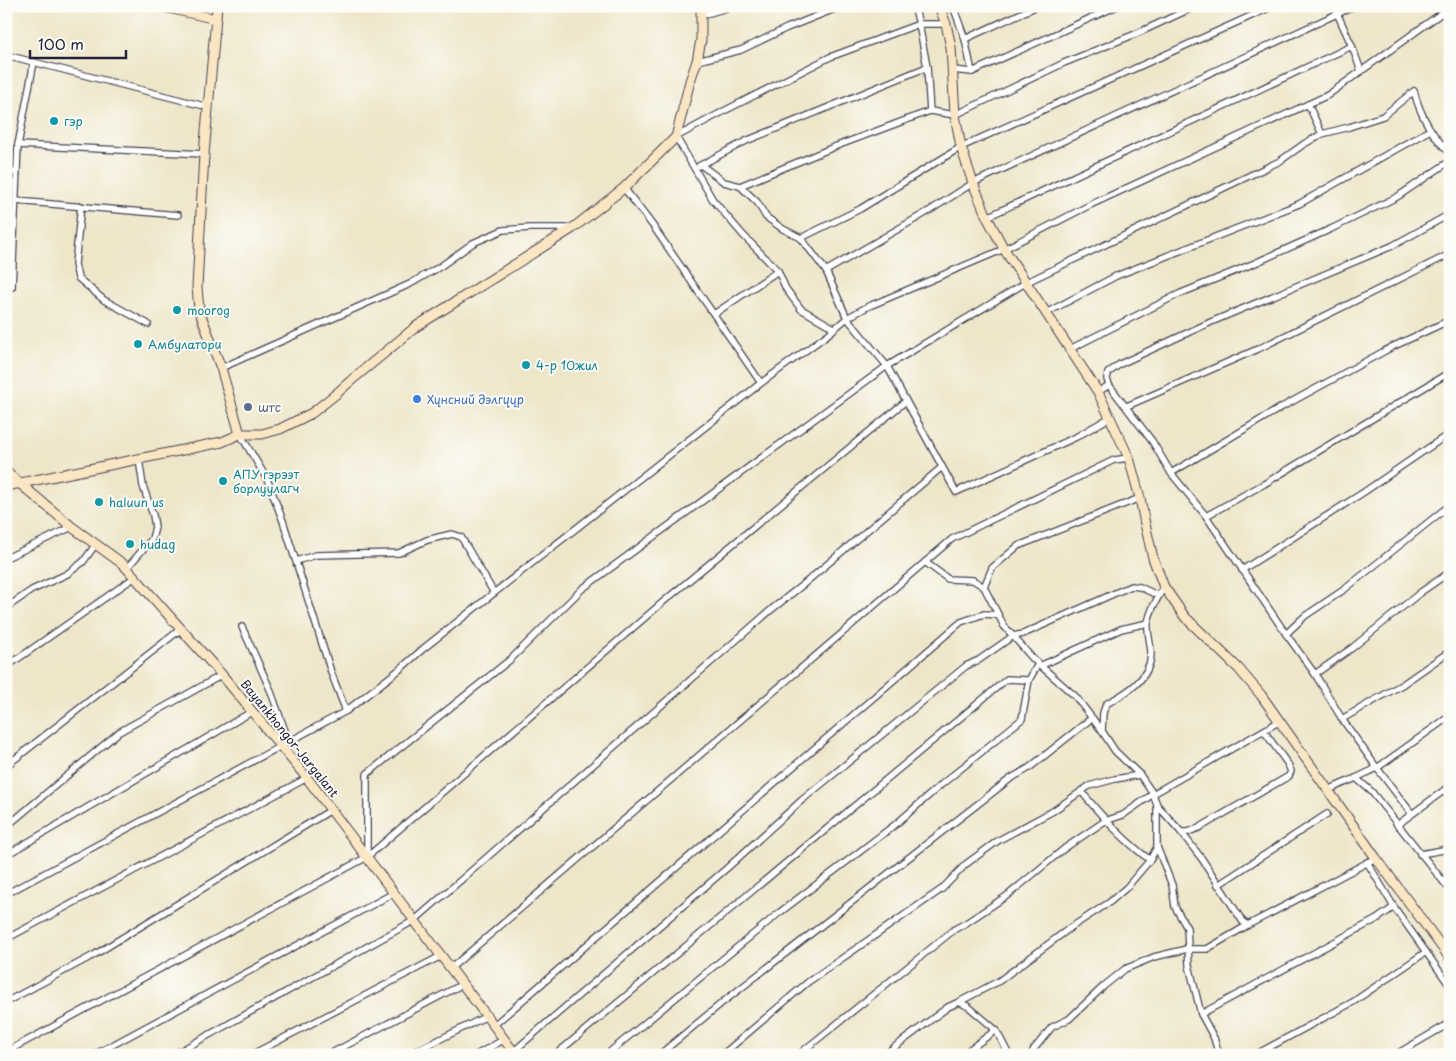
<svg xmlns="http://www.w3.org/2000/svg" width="1456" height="1061" font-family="'Playpen Sans',sans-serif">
<rect width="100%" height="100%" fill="#fdfcf7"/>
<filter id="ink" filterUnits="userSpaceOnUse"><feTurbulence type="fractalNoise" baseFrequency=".02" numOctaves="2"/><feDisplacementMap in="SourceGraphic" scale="10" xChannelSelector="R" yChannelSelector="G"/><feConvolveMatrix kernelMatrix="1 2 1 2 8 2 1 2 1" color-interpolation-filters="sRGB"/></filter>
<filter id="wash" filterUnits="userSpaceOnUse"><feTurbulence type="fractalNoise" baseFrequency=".0096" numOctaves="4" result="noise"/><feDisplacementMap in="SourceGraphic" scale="20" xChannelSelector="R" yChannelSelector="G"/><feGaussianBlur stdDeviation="1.12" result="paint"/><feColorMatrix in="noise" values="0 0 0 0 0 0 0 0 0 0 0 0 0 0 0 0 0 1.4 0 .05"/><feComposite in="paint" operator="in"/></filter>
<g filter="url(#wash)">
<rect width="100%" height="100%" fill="#eee6c9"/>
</g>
<g filter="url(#ink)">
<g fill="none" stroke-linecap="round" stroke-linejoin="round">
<g stroke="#413f50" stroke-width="8">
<g id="street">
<polyline points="953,6 965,39 972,72"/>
<polyline points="1337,13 1352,46 1361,71"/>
<polyline points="702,15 734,6"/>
<polyline points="965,39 1037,6"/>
<polyline points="6,55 208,107"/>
<polyline points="697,61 741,50 787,28 842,6"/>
<polyline points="927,67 930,111"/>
<polyline points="952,70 972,72 1117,6"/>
<polyline points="1308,104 1322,134"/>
<polyline points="18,145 204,154"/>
<polyline points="701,165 724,182 740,186 834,147 930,111 955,115 1064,63 1138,33 1196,6"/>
<polyline points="699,166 746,141 927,67 919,24 914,6"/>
<polyline points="6,172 17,172"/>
<polyline points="740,186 757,202 766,217 783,229 801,238 826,271 929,211 973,183 1354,6"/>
<polyline points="624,188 653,226 761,383"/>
<polyline points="16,201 178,215"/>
<polyline points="81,206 75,264 78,278 104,300 148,324"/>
<polyline points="987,217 1352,46"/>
<polyline points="801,238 860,209 961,147 1273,6"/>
<polyline points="12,287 18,145 34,62"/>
<polyline points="1046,313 1116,276 1299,204 1430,130"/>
<polyline points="714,314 778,271"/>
<polyline points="834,328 801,309 786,289 778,271 743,235 713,200 676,137 726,110 830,57 919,24 946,24"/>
<polyline points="1070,349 1179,294 1255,263 1331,229 1397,197 1450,161"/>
<polyline points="221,368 410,284 441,266 473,243 503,230 530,228 571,228"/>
<polyline points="1109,385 1107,379 1108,373 1120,364 1211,322 1392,246 1450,214"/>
<polyline points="1098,392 1109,385 1152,441 1171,473 1206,516 1286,634 1315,674 1342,719 1377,768 1450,716"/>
<polyline points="906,401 956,492 1076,437 1111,417"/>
<polyline points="1127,406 1258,349 1450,254"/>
<polyline points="240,434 267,479 283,521 332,675 346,711"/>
<polyline points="1171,473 1282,407 1392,347 1450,320"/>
<polyline points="1206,516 1264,484 1450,372"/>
<polyline points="6,558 72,527"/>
<polyline points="296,561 316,555 399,553 427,540 452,534 461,537 494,593"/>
<polyline points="925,562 948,579 973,580 984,587 1004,626 1013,636 1023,634 1131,586 1140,587 1159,596"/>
<polyline points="127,568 152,539 155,527 153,515 143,486 139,459"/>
<polyline points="1242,570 1364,492 1450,433"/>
<polyline points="984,587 992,568 1018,546 1140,498"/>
<path d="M1164,587C1157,598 1150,610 1148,623C1147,633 1151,644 1151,654C1150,680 1126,693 1106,704L1103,713L1102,731L1115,751L1140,775L1153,794L1157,805V847L1172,885L1175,907L1187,928L1189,965L1201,1014L1214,1038L1219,1055"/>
<polyline points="6,608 32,590 67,574 83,562 96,544"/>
<polyline points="242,627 270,689 289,742"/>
<polyline points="1286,634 1305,616 1345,589 1450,505"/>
<polyline points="1040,666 1121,629 1148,623"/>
<polyline points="6,667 135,577"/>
<polyline points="1315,674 1352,648 1421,592 1450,572"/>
<polyline points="1342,719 1403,684 1450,651"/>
<polyline points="6,766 181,629"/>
<polyline points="1356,778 1377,768 1412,814 1450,786"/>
<polyline points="1328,790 1356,778 1371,791 1450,890"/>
<path d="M1081,791C1102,817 1123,840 1150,860"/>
<polyline points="1157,805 1181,832 1188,832 1199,828 1289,776 1291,771 1287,763 1264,731"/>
<polyline points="1397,825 1412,814"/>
<polyline points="6,827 119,732 222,675"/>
<polyline points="1181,832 1202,859 1243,922 1248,925 1376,858"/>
<polyline points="1420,854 1443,850 1450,847"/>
<polyline points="6,855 253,711"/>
<path d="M367,857V774L511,659L582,589L887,366L1027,282L1280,161L1304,144L1322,134L1349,127L1383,116L1414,91C1420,115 1431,135 1450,153"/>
<polyline points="1367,862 1394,907 1450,986"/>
<polyline points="1218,885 1327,814"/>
<polyline points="6,894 346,711 399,670 424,648 494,593 761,383 827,335 847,318 867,307 1004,249 1090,205 1328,95 1450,7"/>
<polyline points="6,939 307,778"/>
<polyline points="451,968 952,539 1114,460 1129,458"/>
<polyline points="6,1002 94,955 331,810"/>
<polyline points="959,1002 999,981 1070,928 1110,902 1127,887 1150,860 1157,847"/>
<polyline points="1201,1014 1377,919 1394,907"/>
<polyline points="494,1025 961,622 984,614 998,615"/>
<polyline points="514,1051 727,868 802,800 966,666 979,660 1013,636 1033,659 1075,696 1102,731"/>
<polyline points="6,1052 367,857 663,602 906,401 887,366 847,318 826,271"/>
<polyline points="94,1055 394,893"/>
<polyline points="173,1055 415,920 772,609 805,583 942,467"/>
<polyline points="251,1055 441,956"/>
<polyline points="328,1055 463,984"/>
<polyline points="408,1055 487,1016"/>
<polyline points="476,1055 505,1039"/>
<polyline points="555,1055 1007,679 1029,680"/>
<polyline points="606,1055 779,913 896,824 942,784 1022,719 1029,680 1038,664"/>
<polyline points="659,1055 723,1002 1010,779 1029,768 1092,718"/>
<polyline points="722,1055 808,982 942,889 966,864 999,840 1053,811 1089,786 1115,779 1140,775"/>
<polyline points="798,1055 955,929 966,923 1008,895 1065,848 1105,821 1123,815 1153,794 1280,721"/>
<polyline points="884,1055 948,1007 959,1002 969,1007 996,1030 1009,1055"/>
<polyline points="962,1055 996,1030"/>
<polyline points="1031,1055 1034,1049 1052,1027 1069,1019 1104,986 1125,969 1154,957 1187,949 1207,949 1248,925"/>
<polyline points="1255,1055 1353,1002 1426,952"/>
<polyline points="1395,1055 1450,1023"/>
</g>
</g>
<g stroke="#413f50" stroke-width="11">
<g id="secondary">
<polyline points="160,6 216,19"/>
<polyline points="939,6 946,24 951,47 955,115 961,147 973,183 987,217 1004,249 1098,392 1129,458 1140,498 1145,524 1153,558 1164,587 1185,617 1239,669 1261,695 1376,858 1450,958"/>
<polyline points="240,434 262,434 280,429 312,413 336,394 354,378 417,326 573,228 624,188 676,137 690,81 697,61 701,40 701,6"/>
<polyline points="6,472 72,527 123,564 222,675 307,778 516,1055"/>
<polyline points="6,486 222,442 240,434 221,368 199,310 197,287 204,154 217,6"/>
</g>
</g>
<use href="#street" stroke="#fff" stroke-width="5.5"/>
<use href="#secondary" stroke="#fbe6c3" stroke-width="9"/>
</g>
</g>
<g fill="#0f9aa8" stroke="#fdfcf7" stroke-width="2">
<circle cx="54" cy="121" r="5"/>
<circle cx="177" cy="310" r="5"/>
<circle cx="138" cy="344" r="5"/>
<circle cx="526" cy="365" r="5"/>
<circle cx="223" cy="481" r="5"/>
<circle cx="99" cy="502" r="5"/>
<circle cx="130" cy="544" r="5"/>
</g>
<circle fill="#3f7fe0" stroke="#fdfcf7" stroke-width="2" cx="417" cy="399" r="5"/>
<circle fill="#5c6f8a" stroke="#fdfcf7" stroke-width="2" cx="248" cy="407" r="5"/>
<g text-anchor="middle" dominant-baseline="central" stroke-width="4" stroke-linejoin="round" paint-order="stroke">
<g font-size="12" fill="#0d838f" stroke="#fdfcf7" text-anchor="start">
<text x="64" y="121">гэр</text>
<text x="187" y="310">moorog</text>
<text x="148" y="344">Амбулатори</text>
<text x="536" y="365">4-р 10жил</text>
<text x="233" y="474">АПУ гэрээт<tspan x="233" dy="14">борлуулагч</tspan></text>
<text x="109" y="502">haluun us</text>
<text x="140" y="544">hudag</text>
</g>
<g font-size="12" fill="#366cbe" stroke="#fdfcf7" text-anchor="start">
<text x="427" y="399">Хүнсний дэлгүүр</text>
</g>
<g font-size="12" fill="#4e5e75" stroke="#fdfcf7" text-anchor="start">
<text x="258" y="407">штс</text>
</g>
<g font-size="12" fill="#22223b" stroke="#fdfcf7">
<text transform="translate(290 738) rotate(51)">Bayankhongor-Jargalant</text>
</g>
</g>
<rect width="1456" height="1061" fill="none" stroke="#fdfcf7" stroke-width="25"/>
<path d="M30 50v8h96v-8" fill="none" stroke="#22223b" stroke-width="2.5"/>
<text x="38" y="50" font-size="15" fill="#22223b" stroke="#fdfcf7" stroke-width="4" paint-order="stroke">100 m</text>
</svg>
